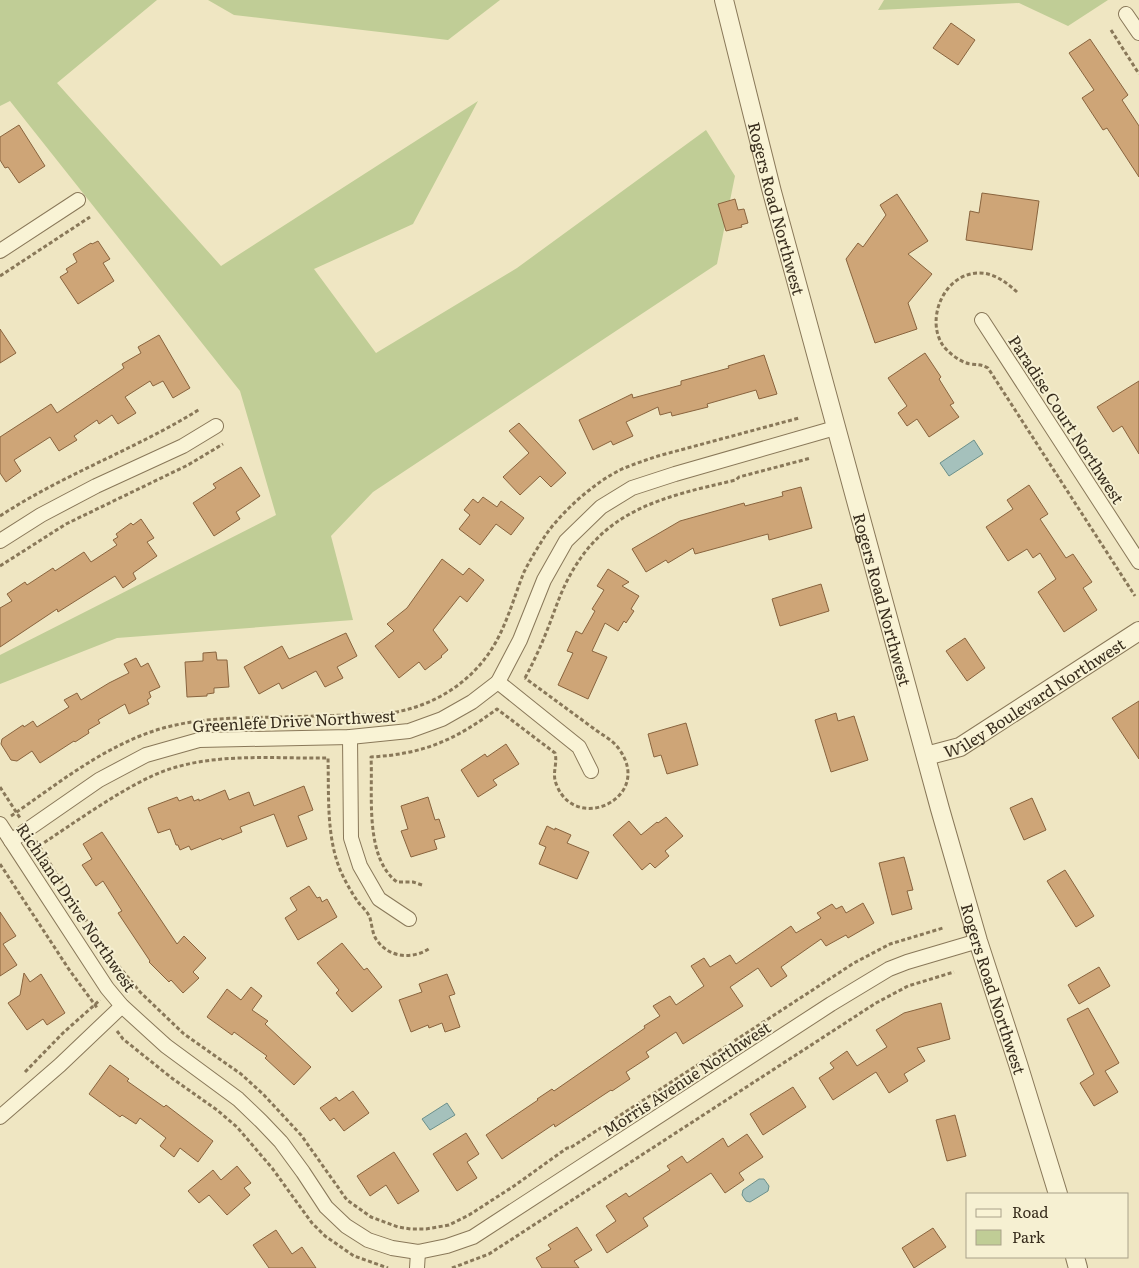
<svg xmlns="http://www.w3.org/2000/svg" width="1139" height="1268" font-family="Literata,serif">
<rect width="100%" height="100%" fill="#efe6c2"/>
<g fill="#c0cd96">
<polygon points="0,0 157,0 57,83 221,266 478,101 413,224 314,269 376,353 517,268 706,130 735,176 717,264 373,492 331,536 353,620 117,638 0,684 0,655 276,515 240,391 10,101 0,106"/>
<polygon points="208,0 500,0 448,40 234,15"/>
<polygon points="884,0 1108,0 1068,26 1019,3 878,10"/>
</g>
<g fill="#a5c1bc" stroke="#6b908b">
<polygon points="974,440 983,454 949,476 940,463"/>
<polygon points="447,1103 455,1115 430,1130 422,1119"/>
<polygon points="759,1179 764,1179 769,1186 768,1191 750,1202 746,1201 742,1195 743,1190"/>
</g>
<g fill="#cea577" stroke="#89643e">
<polygon points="951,23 975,40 958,65 933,48"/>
<polygon points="1090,39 1128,95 1122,100 1139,126 1139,177 1107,128 1103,130 1082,98 1094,90 1069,53"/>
<polygon points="19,125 45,166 19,183 8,167 5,168 0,160 0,137"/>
<polygon points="982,193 1039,201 1032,250 966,240 970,211 979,213"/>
<polygon points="897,194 928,241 908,254 932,274 908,303 917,329 875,343 846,259 858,243 863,247 886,215 880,205"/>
<polygon points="735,199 738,210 744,209 748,223 741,225 742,227 726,231 718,204"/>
<polygon points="98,241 110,259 103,263 114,281 78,304 60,277 68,272 66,269 77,262 73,254 91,243 92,244"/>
<polygon points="0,329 16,353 0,363"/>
<polygon points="159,335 190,388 173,398 163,381 153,386 150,381 125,397 136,413 118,424 112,415 99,424 97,420 74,436 77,440 59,451 50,437 14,460 21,471 6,482 0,473 0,437 51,404 57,413 124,368 122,364 141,353 138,347"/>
<polygon points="925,353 941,377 939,379 954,403 950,405 959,417 929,437 917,419 907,426 898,413 907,406 888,378"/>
<polygon points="764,355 777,394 759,399 756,390 707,404 708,407 672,416 671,412 660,415 658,407 626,422 633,436 613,445 611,441 593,450 579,420 632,394 633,398 681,385 681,381 729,368 728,366"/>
<polygon points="1139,381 1139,454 1122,426 1113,432 1097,407"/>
<polygon points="519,423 566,473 551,487 540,476 520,495 503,477 529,453 509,431"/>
<polygon points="241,467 260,496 236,512 240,519 214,536 193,503 216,488 213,484"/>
<polygon points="1029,485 1048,514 1040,519 1066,558 1073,554 1092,582 1083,588 1097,610 1064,632 1038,592 1056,579 1040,553 1033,558 1027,549 1008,561 986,527 1013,509 1007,500"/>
<polygon points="801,487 812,528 769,540 768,534 695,554 693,548 668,563 666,560 646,572 632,549 680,521 744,503 745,506 783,496 782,492"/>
<polygon points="483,497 497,507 501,501 524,518 511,535 496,524 480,545 459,529 470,515 464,510 473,499 478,503"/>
<polygon points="141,519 154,538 147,542 157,556 133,573 136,579 123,588 115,576 58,612 57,609 0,647 0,608 12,601 7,594 25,582 27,585 53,568 55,571 84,552 91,562 117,545 113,540 118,537 116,534 131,523 133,525"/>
<polygon points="442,559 463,575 469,568 484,580 467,602 460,596 433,630 448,650 441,656 442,657 425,670 419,662 399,678 375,646 394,631 387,624 407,608"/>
<polygon points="608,569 629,582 622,586 639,596 631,609 634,611 626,623 624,621 618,631 605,623 592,651 607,657 588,699 558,685 573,653 567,651 576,631 582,634 595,611 592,609 604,590 597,586"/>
<polygon points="821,584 829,611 780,626 772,599"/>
<polygon points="346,633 357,656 337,667 343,678 325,687 316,671 282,689 279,683 259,694 244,667 282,646 289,659"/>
<polygon points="965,638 985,668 967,681 946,651"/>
<polygon points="216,652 217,660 227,660 229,687 214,688 214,693 207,694 207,696 187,697 185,662 203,661 203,653"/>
<polygon points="136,658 141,667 148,663 160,687 149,692 151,697 147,700 149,704 129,714 125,704 98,720 100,723 88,730 89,733 75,742 74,741 40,763 32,751 17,761 11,760 1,744 2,739 23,725 24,727 33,721 37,727 69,707 64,700 77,693 81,700 109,683 129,673 124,664"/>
<polygon points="1139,701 1139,759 1112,718"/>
<polygon points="836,713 838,721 854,716 868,760 831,772 815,720"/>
<polygon points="686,723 698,765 667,774 661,755 654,757 648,734"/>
<polygon points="506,744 519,764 493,780 497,785 478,797 461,770 485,754 487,757"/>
<polygon points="304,786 313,810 298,816 307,839 287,847 274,814 240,827 242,832 222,840 221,838 191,850 189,846 180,850 178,845 176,845 170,829 158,833 148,808 177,797 179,801 192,796 194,801 199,799 199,801 225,790 229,800 249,792 254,806"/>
<polygon points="428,797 435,820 439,819 445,837 434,840 437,849 411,857 401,831 408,829 401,806"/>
<polygon points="1032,798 1046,830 1024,840 1010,808"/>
<polygon points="666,817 683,836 665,851 669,856 655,868 650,863 642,870 613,835 629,821 641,835 657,822 658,823"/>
<polygon points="547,826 555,830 555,828 571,835 567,843 589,852 577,879 539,864 546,847 539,844"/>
<polygon points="102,832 177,944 184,936 206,958 193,972 199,978 183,993 171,980 169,982 149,962 150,961 118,913 122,911 103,881 96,886 82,865 92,859 83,844"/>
<polygon points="904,857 913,890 907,891 912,909 892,915 879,863"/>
<polygon points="1065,870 1094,916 1076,927 1047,881"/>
<polygon points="309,886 317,898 320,897 322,902 327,899 337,917 298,940 285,918 297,910 290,898"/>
<polygon points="863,903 874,923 848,938 846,935 826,946 821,939 781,967 787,976 771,987 758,968 730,987 743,1006 683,1044 676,1032 646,1052 649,1057 626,1072 630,1079 612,1091 611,1090 555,1127 554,1124 502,1159 486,1135 538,1100 537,1099 552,1089 554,1091 645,1028 644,1026 660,1016 653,1006 670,996 676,1005 704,986 691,966 704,958 710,967 730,955 736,964 791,926 796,933 821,918 817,913 832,904 836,909 842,906 846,913"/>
<polygon points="0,912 16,936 3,944 17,965 0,976"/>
<polygon points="342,943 364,970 367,968 382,987 352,1012 336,993 339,990 317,963"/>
<polygon points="1099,967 1110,986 1079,1004 1068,985"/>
<polygon points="24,973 30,982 41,974 65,1013 47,1025 43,1019 27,1030 8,1003 20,995"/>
<polygon points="447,974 455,994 449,996 460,1027 445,1032 442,1023 429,1028 428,1025 411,1032 399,1000 422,992 419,984"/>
<polygon points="251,987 262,996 252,1010 268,1021 265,1024 311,1067 294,1085 265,1058 267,1056 234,1032 232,1035 207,1017 227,989 241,1000"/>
<polygon points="941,1003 950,1039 917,1048 925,1061 904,1074 908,1081 889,1093 876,1072 833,1100 819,1078 834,1068 830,1063 847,1051 857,1066 887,1047 876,1030 904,1013"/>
<polygon points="1088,1008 1119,1063 1105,1071 1118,1092 1094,1106 1080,1083 1094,1074 1067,1019"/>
<polygon points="110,1065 129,1079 127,1081 164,1107 166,1105 213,1141 198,1162 180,1148 174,1157 160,1146 166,1138 140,1118 136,1124 122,1115 120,1117 89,1094"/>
<polygon points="793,1087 806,1107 763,1135 750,1114"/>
<polygon points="353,1091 369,1113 344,1131 334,1118 330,1121 320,1108 336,1097 339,1101"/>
<polygon points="955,1115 966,1156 947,1161 936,1120"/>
<polygon points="466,1133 479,1154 467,1162 477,1178 457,1191 433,1154"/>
<polygon points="747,1134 763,1157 739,1173 744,1180 725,1193 711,1173 643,1218 648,1226 607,1253 596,1235 616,1221 606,1206 626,1193 629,1197 670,1170 667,1166 682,1156 687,1163 723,1138 728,1147"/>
<polygon points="394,1152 419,1191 398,1204 386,1185 370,1196 357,1176"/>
<polygon points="237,1166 251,1183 244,1188 250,1195 227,1215 209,1195 199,1203 188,1191 213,1170 221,1180"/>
<polygon points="577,1227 592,1250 574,1261 579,1268 542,1268 536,1258 551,1249 548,1245"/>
<polygon points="933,1228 946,1247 914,1268 902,1248"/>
<polygon points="276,1230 292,1254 302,1247 316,1268 269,1268 253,1245"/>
</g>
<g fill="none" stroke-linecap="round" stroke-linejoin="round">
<g stroke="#897859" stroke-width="16">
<g id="minor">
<polyline points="1126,14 1139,33"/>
<polyline points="0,251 78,200"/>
<polyline points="982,320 1139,562"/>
<polyline points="0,541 41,515 96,486 183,446 216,426"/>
<polyline points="498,682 579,747 591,771"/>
<polyline points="350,737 351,838 360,866 379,899 409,919"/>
<polyline points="0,824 107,988 122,1006 166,1046 238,1099 261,1121 281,1142 303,1172 326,1207 346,1226 368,1240 392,1248 418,1252 447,1246 473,1237 831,1004 889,969 907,962 978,941"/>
<polyline points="11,841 99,780 146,755 199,740 350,737 409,731 442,719 472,702 498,682 520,640 544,580 566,541 601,507 632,488 675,474 835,428"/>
<polyline points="0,1117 60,1065 122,1006"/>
<polyline points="417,1268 418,1252"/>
</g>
</g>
<g stroke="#897859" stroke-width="20">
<g id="tertiary">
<path id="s1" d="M724,0L772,192L940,809L978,941L1018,1064L1058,1194"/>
<path id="s2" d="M926,756L960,747L1139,631"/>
<polyline points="1075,1257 1078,1268"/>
</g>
</g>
<g stroke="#897859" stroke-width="3" stroke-dasharray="4 2.5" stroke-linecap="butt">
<polyline points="1111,30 1139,74"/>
<polyline points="0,276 90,217"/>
<path d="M1017,292C1006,282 993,272 977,273C944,275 926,318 942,344C947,352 960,362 970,364C977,365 981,364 988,368L1135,596"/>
<path d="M0,516C64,474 136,449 200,409"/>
<polyline points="0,566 66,524 188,465 223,444"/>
<path d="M525,678C533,663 540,648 546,633C553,616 558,599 566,583C602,509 663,497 736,480L739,477L811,458"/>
<polyline points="0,787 20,818"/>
<path d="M11,816C53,787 93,755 140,736C186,717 234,718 283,717C316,716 349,715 382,714C433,709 479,680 501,632C510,613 516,592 524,572C530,560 538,547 545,536C562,511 595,482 622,469C634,464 646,460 658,456L799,418"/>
<polyline points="36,841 79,910 117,964 140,992 184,1034 241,1074 263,1094 301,1135 347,1200 371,1217 398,1227 411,1229 426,1229 449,1225 469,1215 514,1186 567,1148 570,1148 854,963 890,944 943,928"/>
<path d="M39,846C74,823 114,794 152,776C206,751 271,759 328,758C329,796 326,837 341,872C346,883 352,893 358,902C362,907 368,912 370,918C372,925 372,932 376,939C388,958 413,960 430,948"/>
<polyline points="0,864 70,971 98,1009"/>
<path d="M422,885L413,882H397C364,857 373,794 371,757C424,754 455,740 497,709L555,753C558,765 551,773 557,786C577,834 654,797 619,749C613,740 602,735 593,728C570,711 548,695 525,678"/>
<polyline points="117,1031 123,1039 173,1079 217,1110 237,1127 272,1168 312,1223 325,1236 354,1256 388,1268"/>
<polyline points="25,1072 63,1033 100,1000"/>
<polyline points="452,1268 489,1254 876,1003 908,986 954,972"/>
</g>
<use href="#minor" stroke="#f9f3d5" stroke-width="14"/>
<use href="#tertiary" stroke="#f9f3d5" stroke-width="18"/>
</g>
<g text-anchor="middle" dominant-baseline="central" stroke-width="4" stroke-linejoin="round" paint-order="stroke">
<g font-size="16" fill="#382d1d" stroke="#f6f0d2">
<text stroke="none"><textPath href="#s1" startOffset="215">Rogers Road Northwest</textPath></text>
<text transform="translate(1067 419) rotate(57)">Paradise Court Northwest</text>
<text stroke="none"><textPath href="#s1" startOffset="620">Rogers Road Northwest</textPath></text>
<text stroke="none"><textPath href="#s2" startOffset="124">Wiley Boulevard Northwest</textPath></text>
<text transform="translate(294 720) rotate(-3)">Greenlefe Drive Northwest</text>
<text transform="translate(77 907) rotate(56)">Richland Drive Northwest</text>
<text stroke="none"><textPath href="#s1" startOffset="1025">Rogers Road Northwest</textPath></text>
<text transform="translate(686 1078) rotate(-33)">Morris Avenue Northwest</text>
</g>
</g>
<rect x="966" y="1193" width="162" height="65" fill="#f6f0d2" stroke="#aaa28a"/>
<rect x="976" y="1209" width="25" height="8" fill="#f9f3d5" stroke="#aaa28a"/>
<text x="1012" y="1218" font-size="15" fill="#382d1d">Road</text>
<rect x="976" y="1230" width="25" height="15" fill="#c0cd96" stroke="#aaa28a"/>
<text x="1012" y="1243" font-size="15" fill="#382d1d">Park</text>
</svg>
